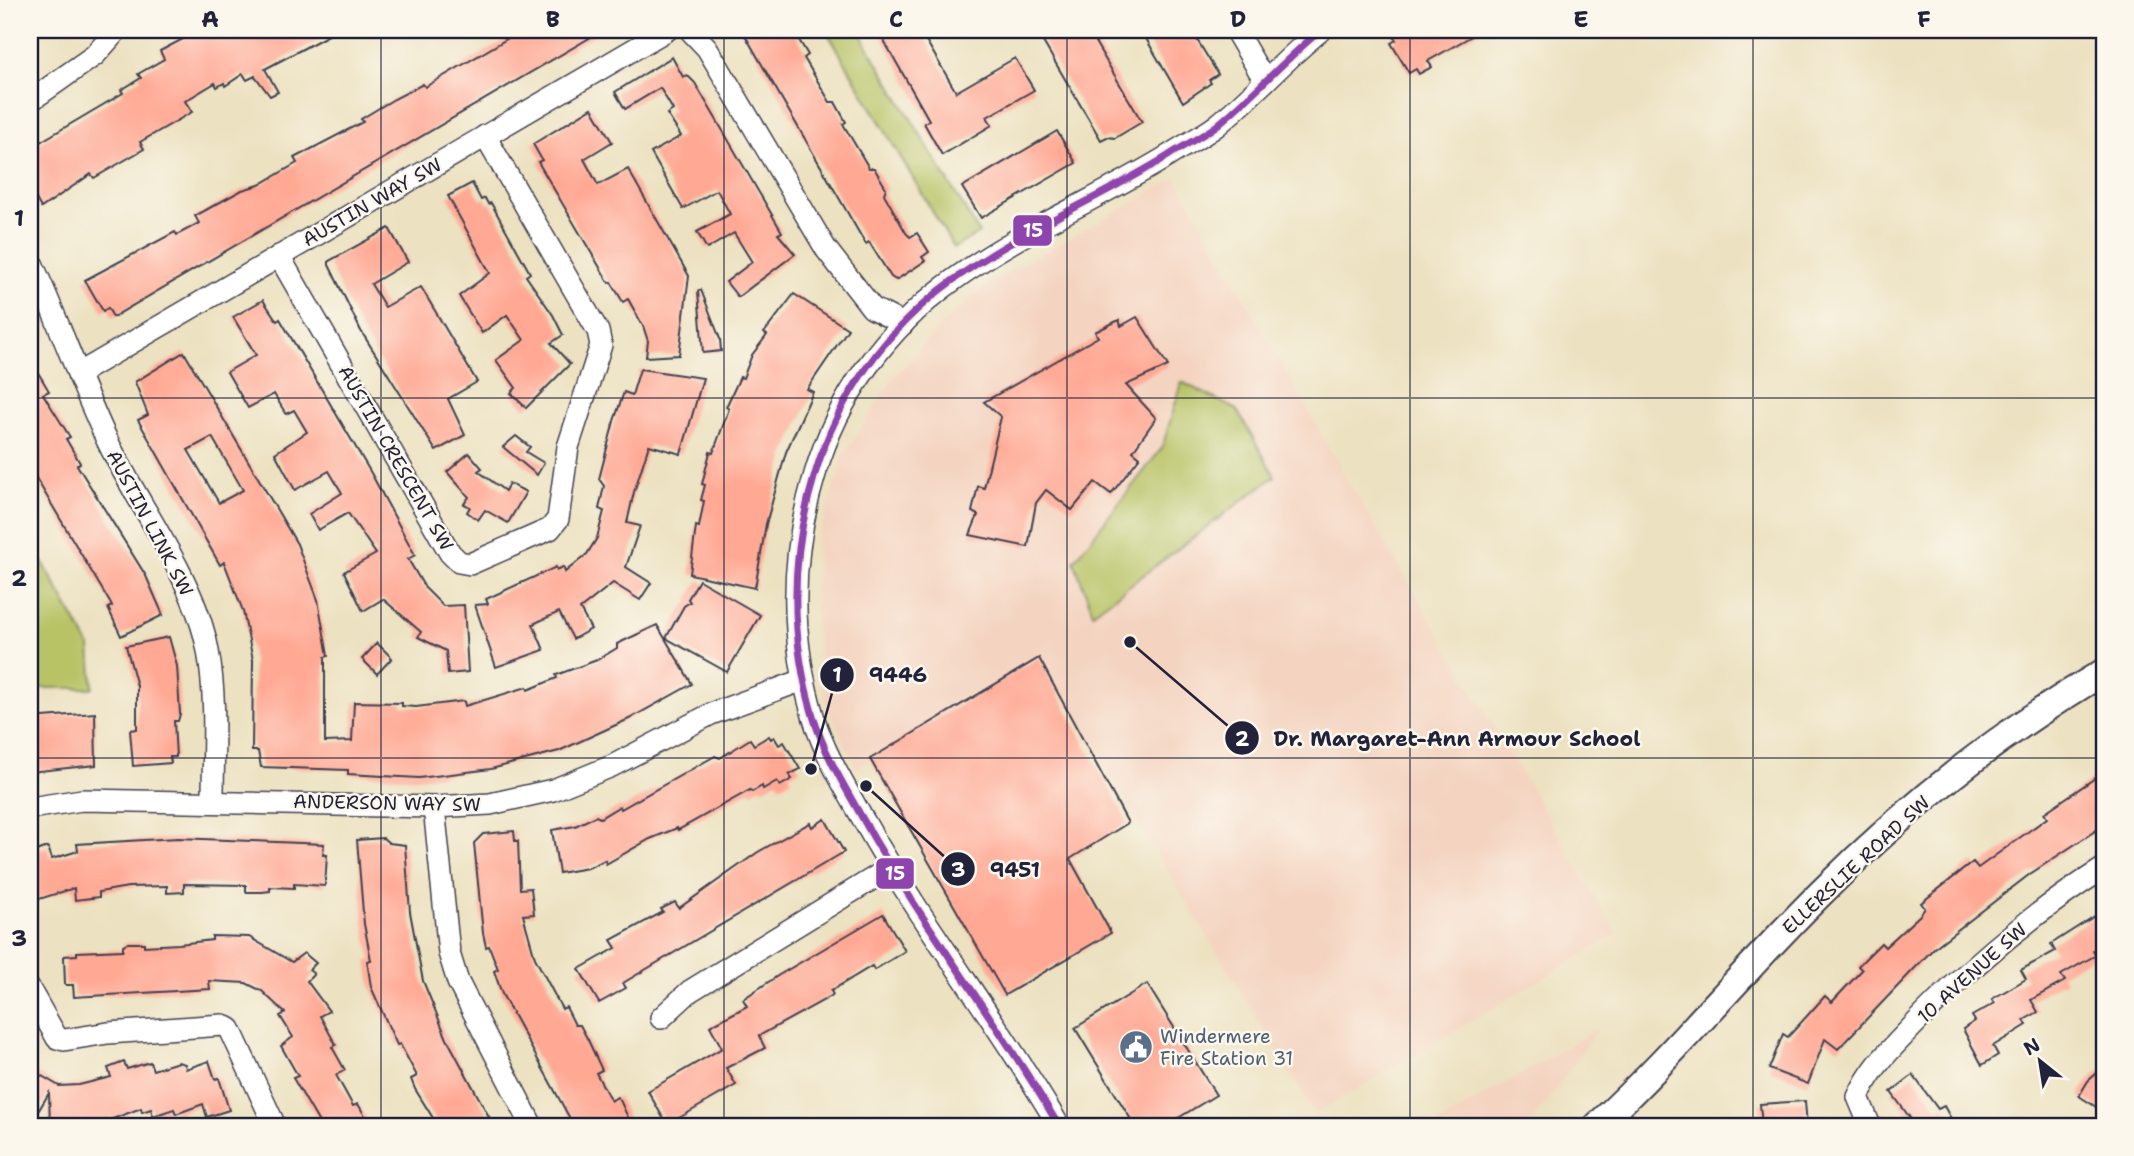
<svg xmlns="http://www.w3.org/2000/svg" width="2134" height="1156" font-family="'Shantell Sans',sans-serif">
<rect width="100%" height="100%" fill="#fbf7ec"/>
<filter id="ink" filterUnits="userSpaceOnUse"><feTurbulence type="fractalNoise" baseFrequency=".0143" numOctaves="2"/><feDisplacementMap in="SourceGraphic" scale="14" xChannelSelector="R" yChannelSelector="G"/><feConvolveMatrix kernelMatrix="1 2 1 2 8 2 1 2 1" color-interpolation-filters="sRGB"/></filter>
<filter id="wash" filterUnits="userSpaceOnUse"><feTurbulence type="fractalNoise" baseFrequency=".00686" numOctaves="4" result="noise"/><feDisplacementMap in="SourceGraphic" scale="28" xChannelSelector="R" yChannelSelector="G"/><feGaussianBlur stdDeviation="1.57" result="paint"/><feColorMatrix in="noise" values="0 0 0 0 0 0 0 0 0 0 0 0 0 0 0 0 0 1.4 0 .05"/><feComposite in="paint" operator="in"/></filter>
<g filter="url(#wash)">
<rect width="100%" height="100%" fill="#ece1c0"/>
<g fill="#f4d3c0">
<polygon points="1176,178 1344,474 1617,934 1315,1114 1039,658 857,768 825,702 815,627 817,540 843,457 891,381 944,322 990,283"/>
<polygon points="1599,1028 1529,1126 1433,1126"/>
</g>
<g fill="#b7c365" stroke="#6c7250" stroke-width="2">
<polygon points="826,30 858,30 979,233 954,248"/>
<polygon points="1182,382 1237,410 1275,476 1093,613 1074,561 1162,448"/>
<polygon points="30,539 90,647 93,688 30,688"/>
</g>
<g id="blocks">
<g fill="#ffa994" fill-rule="evenodd">
<polygon points="200,30 338,30 265,69 278,92 270,96 255,76 247,80 243,74 225,86 224,83 217,87 215,83 185,101 192,112 140,142 144,149 94,178 91,174 41,208 30,188 30,148 123,93 121,90 141,78 138,74 164,59 160,51"/>
<polygon points="522,30 603,30 113,317 108,308 103,311 85,280 175,232 177,235 199,223 195,216 242,190 259,185 297,163 294,158 363,122 361,119 394,99 423,84 425,87"/>
<polygon points="742,30 793,30 808,55 804,58 830,102 835,102 846,122 843,124 869,168 874,168 886,188 884,194 906,233 910,237 917,233 929,252 922,257 925,261 896,280 891,277 869,242 866,244 861,236"/>
<polygon points="878,30 920,30 956,92 1015,58 1034,90 987,117 992,125 942,155 924,123 929,120"/>
<polygon points="1036,30 1088,30 1142,122 1115,138 1107,137 1101,140"/>
<polygon points="1141,30 1191,30 1218,74 1209,80 1211,83 1183,102"/>
<polygon points="1391,30 1482,30 1428,61 1432,67 1419,74 1416,69 1409,73 1391,43 1396,40"/>
<polygon points="672,57 683,77 687,75 695,83 782,232 778,234 795,254 738,297 726,282 752,262 734,233 707,249 697,232 730,214 717,190 683,209 651,153 681,136 667,114 673,110 660,88 625,109 615,92"/>
<polygon points="592,108 612,142 584,159 598,185 628,169 689,276 679,355 646,357 648,341 643,326 628,299 623,302 611,282 609,283 538,162 542,160 533,144"/>
<polygon points="1057,131 1076,163 981,218 962,187"/>
<polygon points="472,183 481,200 485,198 488,204 491,203 530,273 526,276 553,315 563,335 551,343 570,364 526,408 511,393 516,388 496,360 524,340 507,315 482,333 459,296 490,273 448,196"/>
<polygon points="389,228 408,262 371,284 385,307 421,287 477,382 448,399 465,435 436,451 361,331 329,265 329,261"/>
<polygon points="701,290 720,339 721,351 703,353 698,291"/>
<polygon points="794,294 848,329 807,389 813,392 786,452 766,524 755,588 690,574 696,526 699,527 704,501 701,500 705,485 702,484 710,452 713,453 729,409 726,407 740,377 743,378 752,355 767,335 764,333"/>
<polygon points="263,300 277,321 280,319 371,473 415,555 408,559 425,588 443,606 464,605 468,672 448,674 446,651 418,637 421,632 383,599 363,611 344,572 376,554 348,513 318,530 309,514 342,493 329,471 295,490 275,453 307,432 294,410 286,414 274,394 248,408 227,372 256,355 233,317"/>
<polygon points="1137,317 1168,366 1126,385 1156,418 1133,451 1140,457 1111,494 1095,482 1072,510 1046,490 1036,503 1028,547 970,535 978,515 972,512 978,486 984,488 1001,417 984,402 1098,337 1095,332 1119,320 1121,326"/>
<path d="M184,352L297,544L318,600L328,656L325,657V742L352,741L354,702L402,703V706L416,707L464,701L465,706L527,687L528,690L557,678L556,675L597,660L617,648V644L657,625L692,684L629,719L559,751L491,769L419,778L348,774V770L261,767L258,751H252L253,660L243,611L224,562L220,565L138,420L148,415L135,382ZM212,437L243,490L219,503L188,450Z"/>
<polygon points="30,359 49,391 43,394 70,437 66,439 80,463 77,465 146,576 163,615 121,636 108,608 112,606 30,468"/>
<polygon points="640,369 703,378 681,454 649,445 634,492 627,523 640,526 626,567 651,583 640,600 613,583 580,609 591,629 573,639 559,612 533,624 544,650 496,667 475,605 488,604 486,599 556,567 557,570 563,567 565,572 587,554 597,538 604,511 599,509 604,486 599,479 614,421 624,392 632,395"/>
<polygon points="516,436 530,447 526,452 544,463 537,475 503,447"/>
<polygon points="469,453 482,468 478,471 505,491 509,483 526,492 508,523 485,510 478,520 467,512 470,507 464,504 469,497 447,472"/>
<polygon points="699,580 760,615 727,672 666,638 684,606 690,602 688,599"/>
<polygon points="169,637 177,666 180,714 178,721 174,721 176,757 170,757 171,763 133,766 130,730 137,729 137,686 126,646"/>
<polygon points="377,643 392,658 377,674 362,659"/>
<polygon points="1039,658 1128,823 1070,859 1111,933 1005,995 870,759"/>
<polygon points="95,713 96,765 30,772 30,718"/>
<polygon points="769,736 771,739 774,737 779,745 784,742 800,769 789,775 792,779 780,786 777,781 763,789 762,786 752,792 750,790 678,830 677,828 650,839 606,864 605,860 588,868 559,873 552,830 575,826 596,816 600,818 620,806 621,809 715,756 720,758 750,739 754,745"/>
<polygon points="2104,772 2104,825 2030,874 1934,948 1838,1049 1825,1039 1808,1084 1769,1069 1783,1034 1788,1037 1825,996 1832,1002 1862,970 1858,966 1881,943 1885,947 1920,915 1925,908 1921,903 1973,862 1978,868 2047,818 2044,813"/>
<polygon points="825,819 844,852 623,983 626,988 599,1003 579,969 616,948 611,940 663,912 661,909 675,902 679,908 758,852 810,823 812,827"/>
<polygon points="514,831 515,841 518,841 520,889 531,888 534,914 523,915 535,958 562,1009 566,1007 575,1025 580,1025 588,1040 602,1070 596,1073 611,1101 617,1097 620,1100 632,1126 574,1126 502,994 494,971 498,969 489,946 486,947 483,933 474,843 483,834"/>
<polygon points="178,838 324,844 323,855 327,855 325,886 294,884 294,888 270,887 270,891 262,892 246,892 246,885 184,884 184,892 167,893 167,886 128,887 99,892 99,897 75,900 74,888 30,902 30,862 33,861 30,853 48,847 52,859 78,851 77,844"/>
<polygon points="383,838 389,843 405,845 410,912 423,981 447,1039 494,1126 438,1126 415,1089 411,1079 417,1076 400,1044 397,1045 371,987 367,961 371,960 364,924 357,840"/>
<polygon points="2104,910 2104,943 2093,950 2096,955 2061,975 2065,981 2031,1000 2038,1012 2024,1020 2027,1025 1993,1046 1998,1055 1982,1065 1963,1029 1975,1021 1972,1016 1995,1003 1992,999 2026,979 2021,970 2055,951 2051,944"/>
<polygon points="883,914 905,951 874,970 872,966 831,991 833,995 759,1036 765,1048 726,1068 736,1085 667,1125 648,1091 722,1048 710,1026 747,1006 743,999 779,975"/>
<polygon points="212,936 249,937 292,962 304,953 316,963 309,970 314,974 307,981 329,1011 320,1016 336,1045 332,1047 345,1070 336,1075 353,1106 358,1104 371,1126 321,1126 293,1078 298,1076 281,1046 293,1037 280,1016 285,1013 262,991 246,983 209,981 210,989 74,997 73,985 65,985 64,956 77,955 77,952 123,950 123,945 127,943 144,943 144,946 179,944 212,940"/>
<polygon points="1147,984 1216,1095 1165,1126 1135,1126 1075,1028"/>
<polygon points="209,1061 215,1079 219,1078 229,1110 207,1117 203,1104 176,1114 174,1109 153,1116 151,1109 142,1112 141,1108 110,1120 73,1126 50,1126 49,1093 30,1125 30,1069 59,1086 79,1085 111,1077 108,1068 124,1062 127,1069 150,1062 153,1070 178,1062 185,1064 186,1069"/>
<polygon points="2104,1067 2104,1112 2079,1096 2088,1081"/>
<polygon points="1913,1075 1938,1109 1944,1106 1955,1126 1916,1126 1891,1092"/>
<polygon points="1805,1101 1807,1126 1762,1126 1760,1104"/>
</g>
</g>
</g>
<g filter="url(#ink)">
<use href="#blocks" fill-opacity="0" stroke="#403f4f" stroke-width="2"/>
<g fill="none" stroke-linecap="round" stroke-linejoin="round">
<g stroke="#403f4f" stroke-width="24">
<g id="minor">
<polyline points="690,30 707,48 826,249 872,308 903,324"/>
<polyline points="1235,30 1265,81"/>
<polyline points="30,101 95,55 117,30"/>
<polyline points="279,256 450,553 459,562 470,564 550,529 558,519 568,447 601,345 598,331 485,136"/>
<path d="M30,259C58,319 79,381 107,440C139,508 195,578 208,651C217,700 213,751 213,800"/>
<polyline points="78,374 667,30"/>
<polyline points="434,807 449,953 458,982 532,1126"/>
<polyline points="30,808 82,800 434,807 490,804 553,790 612,766 711,714 803,680"/>
<polyline points="30,990 57,1038 64,1040 108,1033 223,1025 230,1029 275,1126"/>
<polyline points="661,1018 690,991 890,868"/>
<path d="M1059,1126C998,1022 923,926 864,821C845,787 825,755 814,719C789,637 790,556 815,474C838,396 886,329 952,281C1019,232 1098,199 1168,156C1183,146 1201,137 1216,126C1253,96 1284,60 1321,30"/>
<path d="M1870,1126L1858,1097C1870,1069 1890,1050 1910,1029C1968,968 2033,913 2104,868"/>
</g>
</g>
<g stroke="#403f4f" stroke-width="30">
<path id="major" d="M1597,1126C1676,1053 1744,969 1821,893C1905,809 2001,732 2104,672"/>
</g>
<use href="#minor" stroke="#fff" stroke-width="21"/>
<use href="#major" stroke="#fff" stroke-width="26"/>
<g stroke="#fbf7ec" stroke-width="12">
<path id="bus-1" d="M1059,1126C998,1022 923,926 864,821C845,787 825,755 814,719C789,637 790,556 815,474C838,396 886,329 952,281C1019,232 1098,199 1168,156C1183,146 1201,137 1216,126C1253,96 1284,60 1321,30"/>
</g>
<use href="#bus-1" stroke="#8e44ad" stroke-width="7"/>
</g>
</g>
<path fill="none" stroke="#22223b" stroke-width="2" stroke-opacity="0.55" d="M381,30V1126M724,30V1126M1067,30V1126M1410,30V1126M1753,30V1126M30,398H2104M30,758H2104"/>
<defs>
<g id="civic-disc" transform="scale(1.75)"><circle r="9.5" fill="#5c6f8a" stroke="#fbf7ec"/><path d="M-.6-6.5H3V-4.5H.6V-3L4-1V1h2V6H-6V1h2V-1L-.6-3ZM-1.2 2.5V6h2.4V2.5Z" fill="#fff"/></g>
</defs>
<g fill-rule="evenodd">
<use href="#civic-disc" x="1136" y="1047"/>
</g>
<g text-anchor="middle" dominant-baseline="central" stroke-width="5" stroke-linejoin="round" paint-order="stroke">
<g font-size="19" fill="#22223b" stroke="#fbf7ec">
<text transform="translate(372 202) rotate(-30)">AUSTIN WAY SW</text>
<text transform="translate(396 458) rotate(60)">AUSTIN CRESCENT SW</text>
<text transform="translate(150 523) rotate(62)">AUSTIN LINK SW</text>
<text transform="translate(387 803) rotate(1)">ANDERSON WAY SW</text>
<text transform="translate(1856 865) rotate(-43)">ELLERSLIE ROAD SW</text>
<text transform="translate(1972 973) rotate(-42)">10 AVENUE SW</text>
</g>
<g font-size="19" fill="#4e5e75" stroke="#fbf7ec" text-anchor="start">
<text x="1160" y="1036">Windermere<tspan x="1160" dy="22">Fire Station 31</tspan></text>
</g>
</g>
<path fill="none" stroke="#22223b" stroke-width="2.5" d="M811 769L837 675M1130 642L1242 738M866 786L958 869"/>
<g fill="#22223b" stroke="#fbf7ec" stroke-width="2.5">
<circle cx="811" cy="769" r="7"/>
<circle cx="1130" cy="642" r="7"/>
<circle cx="866" cy="786" r="7"/>
<circle cx="837" cy="675" r="18"/>
<circle cx="1242" cy="738" r="18"/>
<circle cx="958" cy="869" r="18"/>
</g>
<g font-size="21" text-anchor="middle" font-weight="bold" fill="#fff">
<text x="837" y="682">1</text>
<text x="1242" y="746">2</text>
<text x="958" y="877">3</text>
</g>
<g font-size="21" text-anchor="middle" font-weight="bold" fill="#22223b" stroke="#fbf7ec" stroke-width="5" stroke-linejoin="round" paint-order="stroke">
<text x="898" y="682">9446</text>
<text x="1457" y="746">Dr. Margaret-Ann Armour School</text>
<text x="1015" y="877">9451</text>
</g>
<g stroke="#fbf7ec" stroke-width="2.5">
<rect x="1012" y="214" width="41" height="33" rx="7" fill="#8e44ad"/>
<rect x="875" y="857" width="40" height="33" rx="7" fill="#8e44ad"/>
</g>
<g font-size="19" text-anchor="middle" font-weight="bold" fill="#fff">
<text x="1033" y="237">15</text>
<text x="895" y="880">15</text>
</g>
<rect width="2134" height="1156" fill="none" stroke="#fbf7ec" stroke-width="77"/>
<g transform="translate(2040 1061) rotate(330)" stroke="#fbf7ec" stroke-width="5" paint-order="stroke">
<path d="M0-5L12 26L0 18L-12 26Z" fill="#22223b"/>
<text y="-10" font-size="19" font-weight="bold" text-anchor="middle" fill="#22223b">N</text>
</g>
<rect x="38" y="38" width="2058" height="1080" fill="none" stroke="#22223b" stroke-width="2.5"/>
<g font-size="23" text-anchor="middle" font-weight="bold" fill="#22223b">
<text x="210" y="27">A</text>
<text x="553" y="27">B</text>
<text x="896" y="27">C</text>
<text x="1238" y="27">D</text>
<text x="1581" y="27">E</text>
<text x="1924" y="27">F</text>
<text x="19" y="226">1</text>
<text x="19" y="586">2</text>
<text x="19" y="946">3</text>
</g>
</svg>
